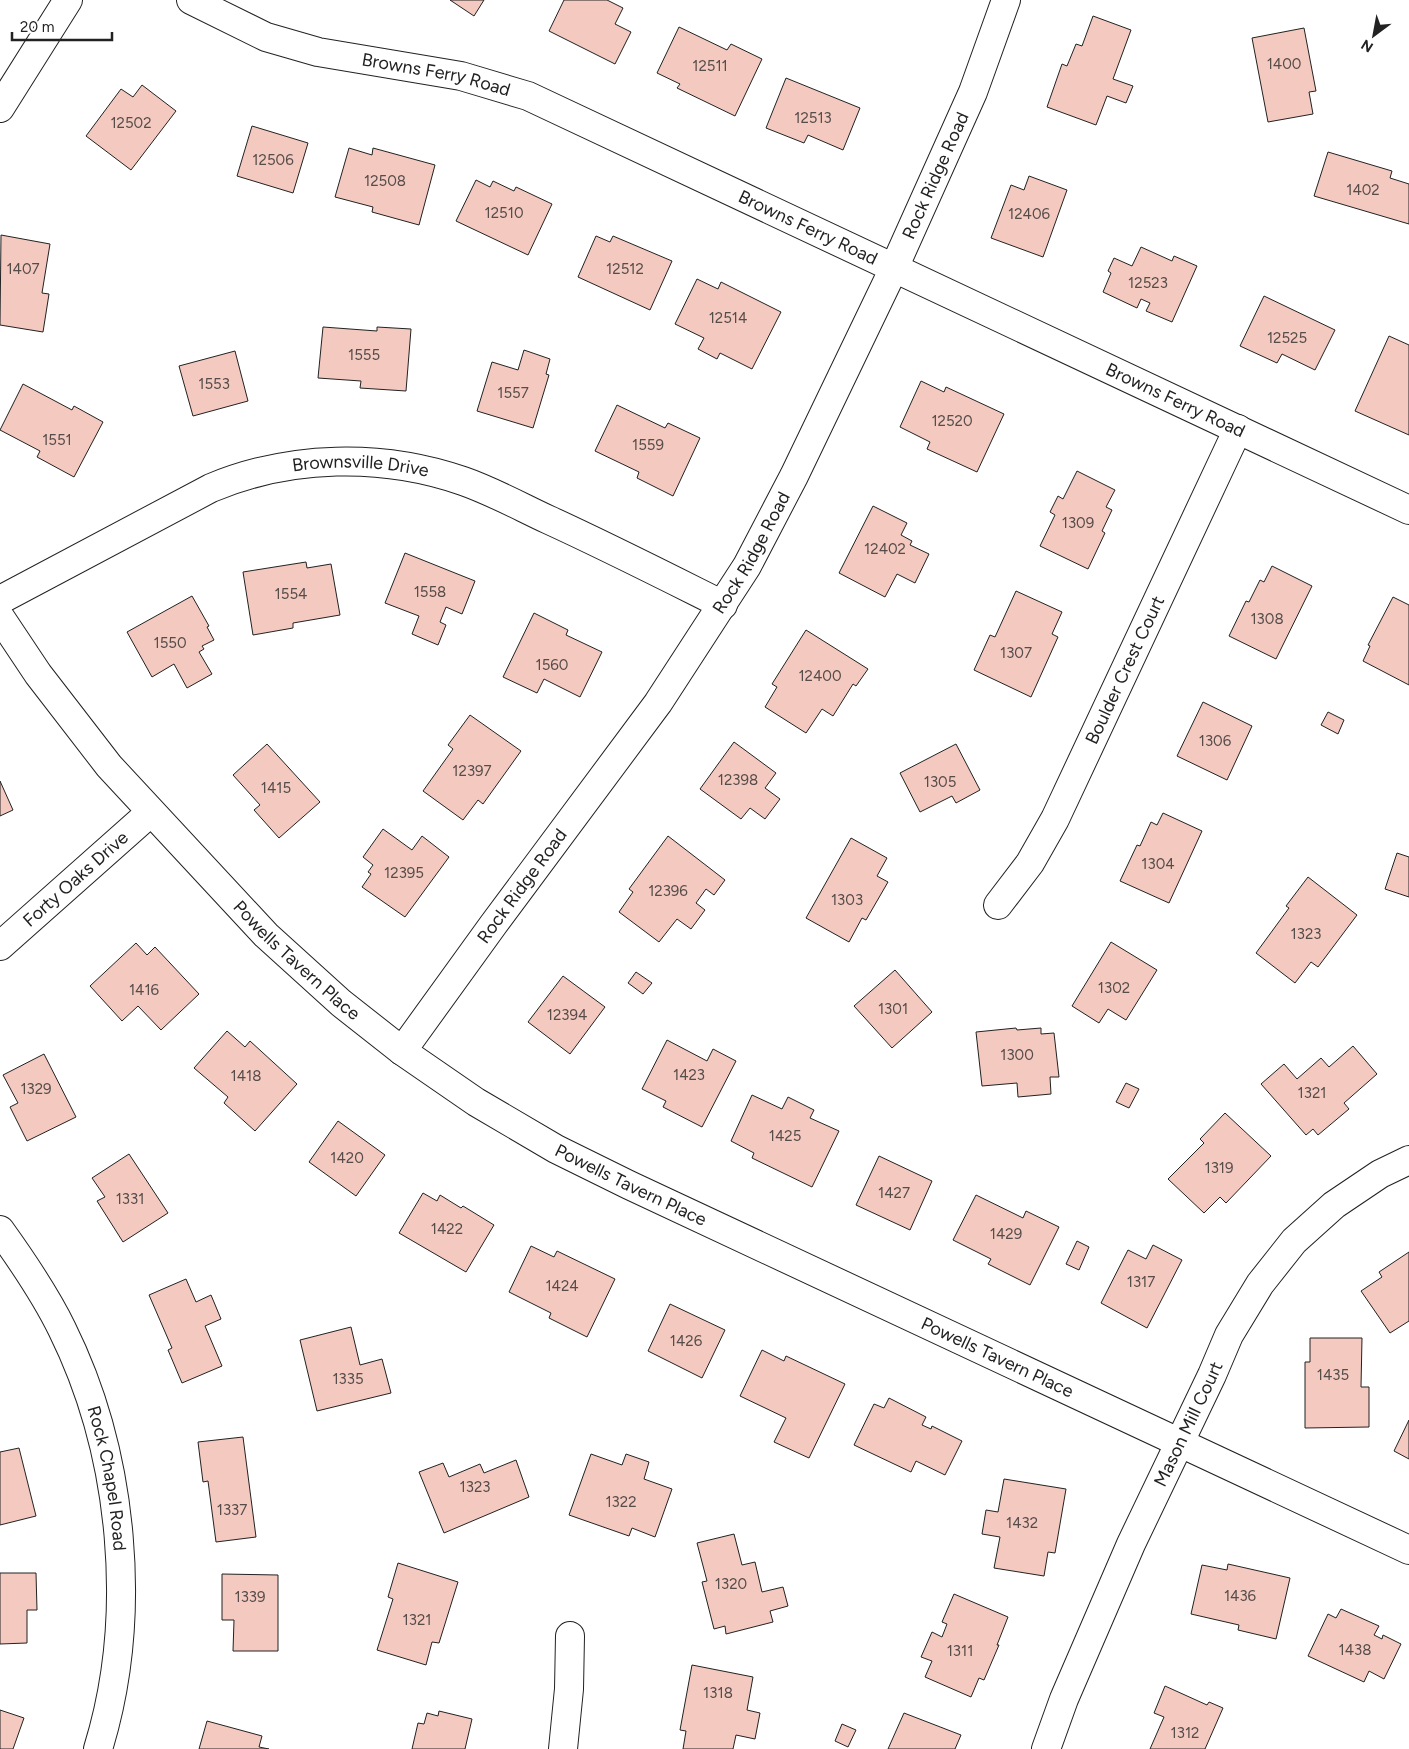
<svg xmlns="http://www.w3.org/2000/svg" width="1409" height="1749" font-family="Figtree,sans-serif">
<rect width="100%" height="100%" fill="#fff"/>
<g fill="#f3c9c0" stroke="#222">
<polygon points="450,0 484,0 474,16"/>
<polygon points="564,0 607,0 623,8 615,24 631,32 615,64 549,31"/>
<polygon points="1093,16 1131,30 1113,79 1133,86 1126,103 1107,96 1096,125 1047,107 1062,64 1067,66 1076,44 1082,46"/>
<polygon points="679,27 727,50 731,44 762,59 735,116 677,88 680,84 657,73"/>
<polygon points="1304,28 1316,91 1309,92 1313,114 1268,122 1252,38"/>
<polygon points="786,78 860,108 843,150 808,135 804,143 766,128"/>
<polygon points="142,85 176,111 131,170 86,136 121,89 133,97"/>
<polygon points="252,126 308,143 293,193 237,176"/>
<polygon points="349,148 372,155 373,148 435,165 419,225 372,212 373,207 335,197"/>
<polygon points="1328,152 1392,171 1390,178 1409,184 1409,224 1314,196"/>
<polygon points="1029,176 1067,190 1043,257 991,238 1011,185 1024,190"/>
<polygon points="476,180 490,187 493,181 514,191 516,187 552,204 528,255 456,221"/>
<polygon points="1,235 50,244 42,293 49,294 43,332 0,325"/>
<polygon points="596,236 610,242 613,236 672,261 650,310 578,277"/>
<polygon points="1141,247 1172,261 1174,256 1197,266 1172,322 1146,311 1150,303 1141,299 1137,308 1103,292 1111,273 1108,271 1114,258 1132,266"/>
<polygon points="697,279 718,289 721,282 781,312 752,369 720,353 717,359 698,349 704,338 675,324"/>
<polygon points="1264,296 1335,330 1315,370 1282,354 1277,363 1240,346"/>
<polygon points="323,327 377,331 377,327 411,329 406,391 360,388 361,381 318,378"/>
<polygon points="1389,336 1409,345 1409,435 1355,411"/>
<polygon points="524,350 550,359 546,374 549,375 533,428 477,411 492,362 518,370"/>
<polygon points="235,351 248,401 193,416 179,366"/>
<polygon points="921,381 944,392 946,387 1004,414 977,472 927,449 930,442 900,427"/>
<polygon points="23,384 72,410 74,406 103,422 74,477 37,457 40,451 0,430"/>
<polygon points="617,405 665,428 668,423 700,438 673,496 637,478 639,472 595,451"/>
<polygon points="1077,471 1115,490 1106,507 1112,510 1102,531 1105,533 1088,569 1040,546 1055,515 1050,512 1058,496 1063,499"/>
<polygon points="873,506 907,523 901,535 912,541 910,545 929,554 915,583 897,574 885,597 839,573"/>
<polygon points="405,553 475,581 462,614 446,607 440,622 446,625 438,645 412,634 419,616 385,603"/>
<polygon points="306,562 307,568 331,564 340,615 293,623 293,628 253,635 243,572"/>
<polygon points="1272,566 1312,586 1276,659 1229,636 1246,601 1249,602 1260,580 1264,582"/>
<polygon points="1016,591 1062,612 1052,634 1058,637 1031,697 974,670 990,635 995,637"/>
<polygon points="192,596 209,626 207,627 214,640 202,646 204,649 199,652 212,674 187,688 174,664 152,677 127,632"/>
<polygon points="1393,597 1409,605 1409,685 1363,661 1370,646 1368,645"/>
<polygon points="534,613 568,630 566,635 602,652 580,697 544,679 537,693 503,677"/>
<polygon points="806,630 868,669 856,686 853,684 833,716 822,709 806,733 765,707 777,687 772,684"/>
<polygon points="1203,702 1252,726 1227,780 1177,756"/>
<polygon points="1328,712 1344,720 1338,734 1321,725"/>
<polygon points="470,715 521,751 483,804 478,800 463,820 423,791 453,749 448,745"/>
<polygon points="734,742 776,773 765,788 780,799 765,819 750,808 741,819 700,789"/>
<polygon points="267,744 320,802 279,838 254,810 260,805 233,775"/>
<polygon points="956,744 980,790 956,803 952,796 920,812 900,773"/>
<polygon points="0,781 13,810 0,816"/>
<polygon points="1163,813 1202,831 1169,903 1120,881 1137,845 1140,846 1151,822 1157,825"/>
<polygon points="383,829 412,850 422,836 449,857 405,917 362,887 371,874 368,872 373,865 363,857"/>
<polygon points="668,836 725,880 714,895 706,889 696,903 705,910 691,929 677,919 659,942 619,912 633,892 629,889"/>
<polygon points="851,838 887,858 877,876 888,882 866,920 862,918 849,942 806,918"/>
<polygon points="1397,853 1409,857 1409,897 1385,889"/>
<polygon points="1308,877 1357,915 1318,967 1311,962 1295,983 1256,953 1289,908 1286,906"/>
<polygon points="1111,942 1157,970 1126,1020 1108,1009 1099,1023 1072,1006"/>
<polygon points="136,943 147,955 155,947 199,994 161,1030 138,1006 122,1021 90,986"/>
<polygon points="895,970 932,1012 892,1048 854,1006"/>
<polygon points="636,972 652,983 643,994 628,983"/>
<polygon points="563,976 605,1007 570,1054 528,1022"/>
<polygon points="1016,1028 1017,1030 1041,1028 1041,1034 1054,1033 1059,1077 1050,1077 1051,1094 1018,1097 1017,1083 982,1086 976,1032"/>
<polygon points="227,1031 245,1047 250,1041 297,1084 255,1131 224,1103 228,1097 194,1068"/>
<polygon points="667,1040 707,1061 713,1049 736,1061 702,1127 663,1107 666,1101 642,1089"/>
<polygon points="1353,1046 1377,1074 1344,1103 1349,1109 1318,1135 1313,1129 1306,1135 1261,1084 1284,1064 1297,1079 1321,1058 1329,1067"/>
<polygon points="44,1054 76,1117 27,1141 10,1107 18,1103 3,1075"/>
<polygon points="1126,1083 1139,1089 1129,1108 1116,1102"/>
<polygon points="752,1095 782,1109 788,1097 814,1110 810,1118 839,1131 812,1187 752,1158 754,1153 731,1141"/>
<polygon points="1225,1113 1271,1156 1226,1203 1220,1197 1204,1213 1168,1179 1204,1143 1200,1139"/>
<polygon points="338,1121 385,1155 356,1196 309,1162"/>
<polygon points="129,1154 168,1213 123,1242 97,1201 105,1197 92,1178"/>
<polygon points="879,1156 932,1181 910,1230 856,1205"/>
<polygon points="423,1193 437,1201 440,1195 461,1208 463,1206 494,1225 466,1272 399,1233"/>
<polygon points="976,1195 1023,1218 1026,1211 1059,1227 1030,1285 988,1264 991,1259 953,1240"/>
<polygon points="1077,1241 1089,1247 1079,1270 1066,1264"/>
<polygon points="1153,1245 1182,1260 1147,1328 1101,1303 1128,1250 1146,1259"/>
<polygon points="531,1246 554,1257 557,1251 615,1279 587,1337 549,1318 551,1313 509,1292"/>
<polygon points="1409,1252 1409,1321 1390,1333 1361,1291 1382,1277 1379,1272"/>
<polygon points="186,1279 196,1302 211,1295 221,1319 205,1326 222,1366 182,1383 168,1350 172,1348 149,1295"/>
<polygon points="670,1304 725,1330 702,1378 648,1351"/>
<polygon points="351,1327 360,1365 382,1359 391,1393 317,1411 300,1340"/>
<polygon points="1310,1338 1362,1338 1361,1387 1369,1387 1369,1427 1305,1428 1305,1362 1310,1362"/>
<polygon points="762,1350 784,1361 786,1356 845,1384 809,1458 774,1442 786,1418 740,1396"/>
<polygon points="889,1398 926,1417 922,1425 931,1429 932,1426 962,1441 945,1475 916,1461 911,1472 854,1445 874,1404 884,1408"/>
<polygon points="1409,1420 1409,1459 1394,1451"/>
<polygon points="243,1437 256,1537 216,1542 208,1481 203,1482 198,1442"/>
<polygon points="19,1448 36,1516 0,1525 0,1452"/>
<polygon points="591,1454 622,1465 626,1454 649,1462 644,1479 672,1489 655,1537 632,1528 629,1536 569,1515"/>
<polygon points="516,1460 529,1497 444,1533 419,1472 443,1463 449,1477 480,1464 484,1473"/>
<polygon points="1004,1479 1066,1489 1055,1553 1048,1552 1044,1576 994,1568 1000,1537 982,1534 986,1510 998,1512"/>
<polygon points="734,1534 742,1565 755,1562 762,1592 783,1587 788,1606 770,1611 773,1622 726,1634 725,1626 714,1629 702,1582 707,1581 697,1543"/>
<polygon points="398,1563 458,1582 439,1643 432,1642 426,1665 377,1650 393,1599 388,1597"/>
<polygon points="1228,1564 1290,1578 1276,1639 1238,1630 1239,1625 1191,1614 1202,1565 1227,1570"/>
<polygon points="0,1573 36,1573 37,1610 27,1610 27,1643 0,1644"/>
<polygon points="222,1574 278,1575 278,1651 233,1651 234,1620 222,1620"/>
<polygon points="954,1594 1008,1617 997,1645 999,1645 984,1680 979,1678 971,1697 925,1677 932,1661 921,1657 932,1632 942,1637 947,1624 942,1622"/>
<polygon points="1341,1609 1379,1626 1374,1635 1382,1639 1383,1635 1401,1644 1384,1679 1369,1671 1364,1682 1308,1656 1328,1614 1336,1618"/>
<polygon points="692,1665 753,1677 747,1710 760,1713 755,1739 736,1735 733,1749 683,1749 686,1731 680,1730"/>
<polygon points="1165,1686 1207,1705 1209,1702 1223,1708 1205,1749 1150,1749 1164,1717 1154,1713"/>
<polygon points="0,1710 24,1718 13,1749 0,1749"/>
<polygon points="439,1711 472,1719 465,1749 412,1749 418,1723 424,1724 427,1713 438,1716"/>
<polygon points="904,1713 961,1735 955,1749 888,1749"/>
<polygon points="207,1721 262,1736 259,1747 269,1749 199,1749"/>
<polygon points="842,1724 856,1730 848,1747 835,1741"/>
</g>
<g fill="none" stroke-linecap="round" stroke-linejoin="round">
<g stroke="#222" stroke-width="30">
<g id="street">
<path id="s1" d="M191,0L266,37L318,52L461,76L528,96L1409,510"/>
<polyline points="0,108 68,0"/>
<path id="s2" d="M0,600L211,488C290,455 382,453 463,481C492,491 521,507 549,520C608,547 665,576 723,605"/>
<path id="s3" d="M998,905L1030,863L1055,819L1238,429"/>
<path id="s4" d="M0,946L151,812"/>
<path id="s5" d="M402,1051L493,925L658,703L747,566L794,476L894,268L973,92L1006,0"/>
<path id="s6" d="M0,1230C23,1262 45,1294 62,1329C124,1454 139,1616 98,1749"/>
<polyline points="563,1749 569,1689 570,1636"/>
<path id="s7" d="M1046,1749L1064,1699L1131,1544L1212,1375L1229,1335L1260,1284L1294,1241L1334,1205L1380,1174L1409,1160"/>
</g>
</g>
<g stroke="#222" stroke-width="30">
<g id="secondary">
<path id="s8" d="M0,617L38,674L109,766L266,935L341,1003L402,1051L476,1102L556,1149L629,1185L1409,1550"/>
</g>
</g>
<use href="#street" stroke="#fff" stroke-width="28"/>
<use href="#secondary" stroke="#fff" stroke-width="28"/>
</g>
<g text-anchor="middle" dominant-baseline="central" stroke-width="4" stroke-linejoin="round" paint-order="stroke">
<g font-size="15" fill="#564c4a">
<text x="1284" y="64">1400</text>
<text x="710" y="66">12511</text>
<text x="813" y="118">12513</text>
<text x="131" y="123">12502</text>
<text x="273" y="160">12506</text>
<text x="385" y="181">12508</text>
<text x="1363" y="190">1402</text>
<text x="504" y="213">12510</text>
<text x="1029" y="214">12406</text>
<text x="23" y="269">1407</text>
<text x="625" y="269">12512</text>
<text x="1148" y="283">12523</text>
<text x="728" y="318">12514</text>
<text x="1287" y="338">12525</text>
<text x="364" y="355">1555</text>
<text x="214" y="384">1553</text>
<text x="513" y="393">1557</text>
<text x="952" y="421">12520</text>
<text x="57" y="440">1551</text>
<text x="648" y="445">1559</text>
<text x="1078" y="523">1309</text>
<text x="885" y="549">12402</text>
<text x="430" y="592">1558</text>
<text x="291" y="594">1554</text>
<text x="1267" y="619">1308</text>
<text x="170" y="643">1550</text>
<text x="1016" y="653">1307</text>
<text x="552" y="665">1560</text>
<text x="820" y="676">12400</text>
<text x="1215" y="741">1306</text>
<text x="472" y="771">12397</text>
<text x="738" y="780">12398</text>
<text x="940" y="782">1305</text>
<text x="276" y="788">1415</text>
<text x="1158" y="864">1304</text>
<text x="404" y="873">12395</text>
<text x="668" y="891">12396</text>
<text x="847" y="900">1303</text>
<text x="1306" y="934">1323</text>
<text x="1114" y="988">1302</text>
<text x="144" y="990">1416</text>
<text x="893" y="1009">1301</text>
<text x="567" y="1015">12394</text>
<text x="1017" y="1055">1300</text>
<text x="689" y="1075">1423</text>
<text x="246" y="1076">1418</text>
<text x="36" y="1089">1329</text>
<text x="1312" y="1093">1321</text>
<text x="785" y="1136">1425</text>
<text x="347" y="1158">1420</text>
<text x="1219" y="1168">1319</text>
<text x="894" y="1193">1427</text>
<text x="130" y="1199">1331</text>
<text x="447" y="1229">1422</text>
<text x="1006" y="1234">1429</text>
<text x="1141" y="1282">1317</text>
<text x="562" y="1286">1424</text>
<text x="686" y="1341">1426</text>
<text x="1333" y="1375">1435</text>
<text x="348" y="1379">1335</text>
<text x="475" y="1487">1323</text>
<text x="621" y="1502">1322</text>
<text x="232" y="1510">1337</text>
<text x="1022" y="1523">1432</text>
<text x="731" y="1584">1320</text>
<text x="1240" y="1596">1436</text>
<text x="250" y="1597">1339</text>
<text x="417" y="1620">1321</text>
<text x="1355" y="1650">1438</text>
<text x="960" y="1651">1311</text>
<text x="718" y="1693">1318</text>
<text x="1185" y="1733">1312</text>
</g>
<g font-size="18" fill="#222" stroke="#fff">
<text stroke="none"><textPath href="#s1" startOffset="258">Browns Ferry Road</textPath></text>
<text stroke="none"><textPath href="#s5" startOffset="1029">Rock Ridge Road</textPath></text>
<text stroke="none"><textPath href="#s1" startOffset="662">Browns Ferry Road</textPath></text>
<text stroke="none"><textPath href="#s1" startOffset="1068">Browns Ferry Road</textPath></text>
<text stroke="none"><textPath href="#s2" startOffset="392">Brownsville Drive</textPath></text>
<text stroke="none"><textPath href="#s5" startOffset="609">Rock Ridge Road</textPath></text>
<text stroke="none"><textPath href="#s3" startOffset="268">Boulder Crest Court</textPath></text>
<text stroke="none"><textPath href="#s4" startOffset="101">Forty Oaks Drive</textPath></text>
<text stroke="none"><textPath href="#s5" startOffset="204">Rock Ridge Road</textPath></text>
<text stroke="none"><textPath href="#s8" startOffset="455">Powells Tavern Place</textPath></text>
<text stroke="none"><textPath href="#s8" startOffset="860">Powells Tavern Place</textPath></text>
<text stroke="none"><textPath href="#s8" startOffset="1265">Powells Tavern Place</textPath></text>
<text stroke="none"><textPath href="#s7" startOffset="355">Mason Mill Court</textPath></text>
<text stroke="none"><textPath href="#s6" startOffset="274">Rock Chapel Road</textPath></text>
</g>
</g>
<g transform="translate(1374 35) rotate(212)" stroke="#ffffff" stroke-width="4" paint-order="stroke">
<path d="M0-4L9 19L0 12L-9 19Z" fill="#222222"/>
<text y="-8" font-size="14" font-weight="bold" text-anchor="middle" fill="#222222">N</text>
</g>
<path d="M12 32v8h100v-8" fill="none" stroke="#222222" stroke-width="2.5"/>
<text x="20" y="32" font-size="15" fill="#222222" stroke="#ffffff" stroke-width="4" paint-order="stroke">20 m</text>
</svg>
